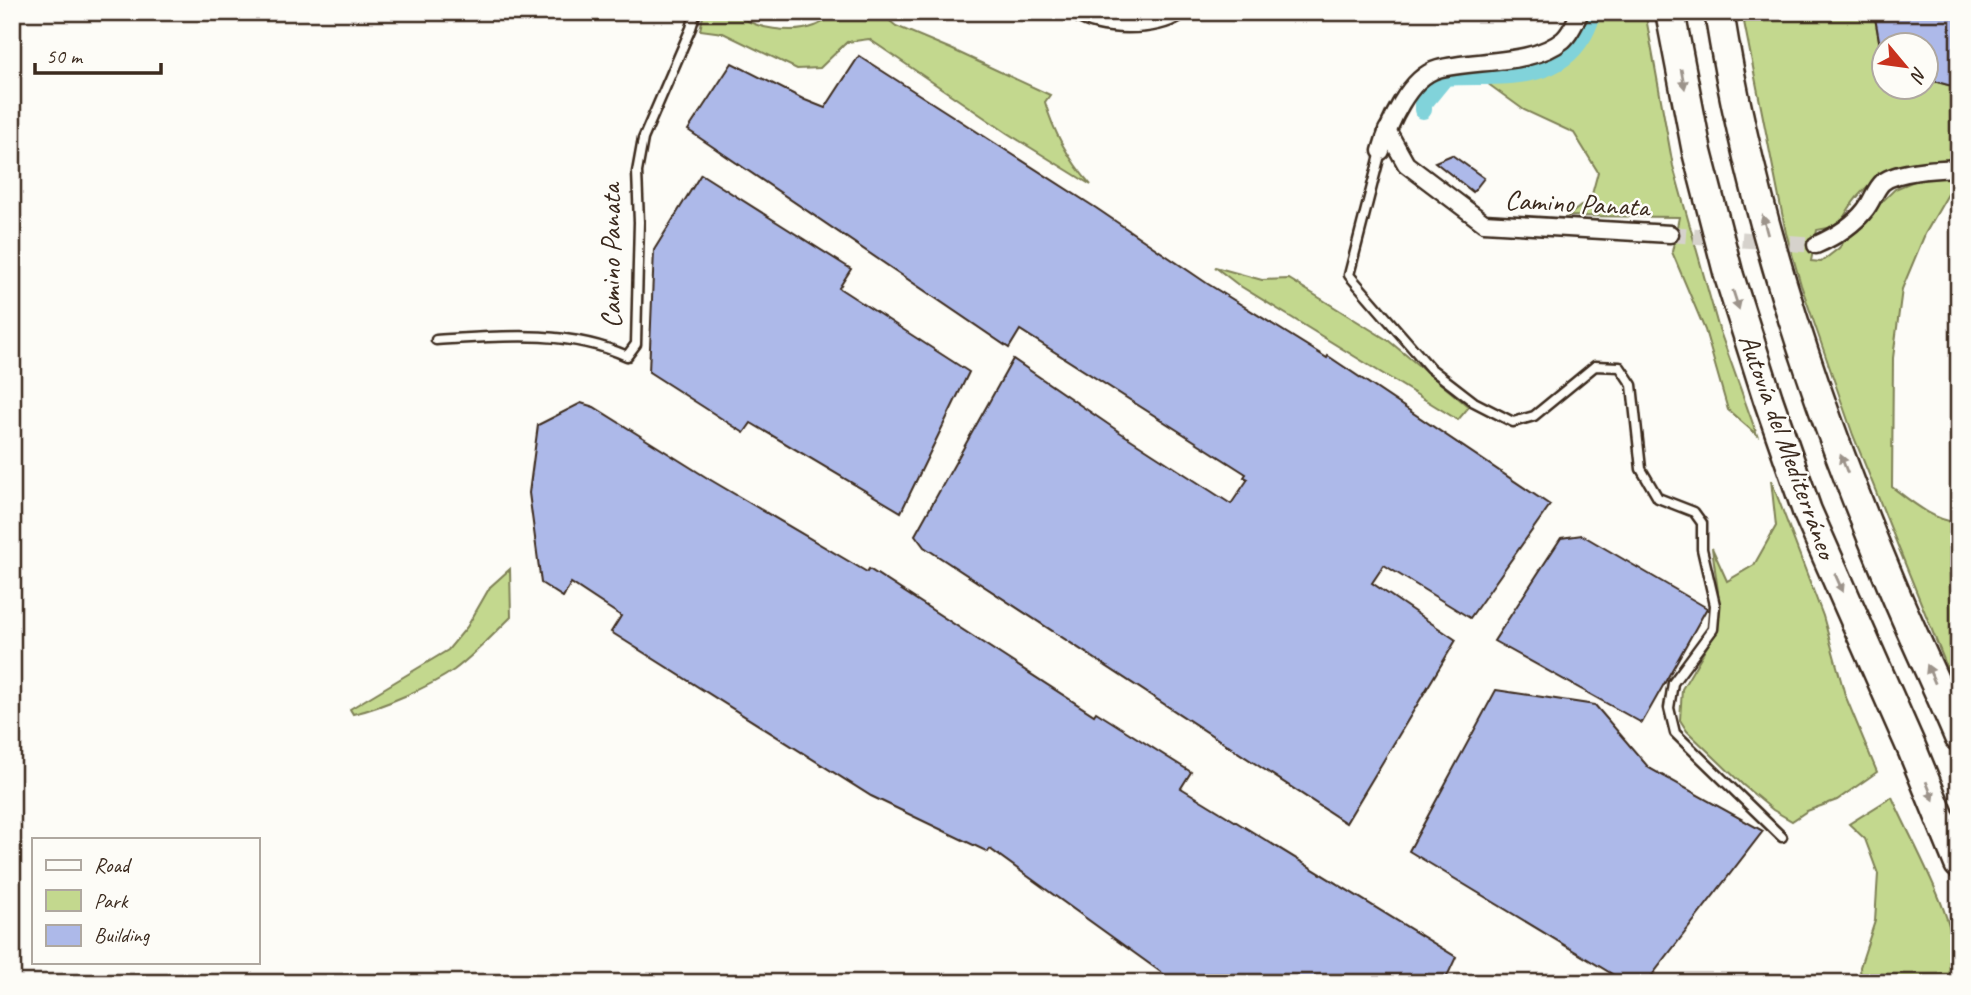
<svg xmlns="http://www.w3.org/2000/svg" width="1971" height="995" font-family="Caveat,sans-serif">
<rect width="100%" height="100%" fill="#fdfcf7"/>
<filter id="ink" filterUnits="userSpaceOnUse"><feTurbulence type="fractalNoise" baseFrequency=".0143" numOctaves="2"/><feDisplacementMap in="SourceGraphic" scale="14" xChannelSelector="R" yChannelSelector="G"/><feConvolveMatrix kernelMatrix="1 2 1 2 8 2 1 2 1" color-interpolation-filters="sRGB"/></filter>
<g filter="url(#ink)">
<g fill="#c3d88e" stroke="#7f8156" stroke-width="2">
<path d="M704,12H736C752,30 794,34 815,26C824,23 831,15 840,12C850,9 868,12 879,12L896,26L951,49L1050,95L1045,102C1054,134 1069,160 1091,185L1007,133L869,39L847,42L820,68L797,69L723,33L700,30Z"/>
<path d="M1589,12H1645L1673,166L1718,326L1757,435L1728,410L1705,330L1672,252L1679,217L1568,216L1591,198L1598,172L1574,133L1524,110L1473,73C1510,72 1556,73 1578,37C1583,30 1586,20 1589,12Z"/>
<path d="M1742,12H1874L1883,64L1884,88H1926V79L1959,88V161C1923,157 1885,166 1860,194C1851,203 1845,216 1838,226L1817,230L1811,261L1821,262L1839,248L1852,231L1895,189L1919,179L1959,177V189H1951L1925,234L1902,289L1893,358L1892,487C1908,499 1939,525 1959,521V697L1853,435L1801,285L1786,233Z"/>
<polygon points="1215,267 1262,280 1289,279 1389,341 1469,407 1458,420 1237,284"/>
<polygon points="1771,480 1823,616 1845,695 1877,772 1837,800 1807,811 1792,821 1773,810 1743,785 1687,731 1680,720 1682,689 1718,628 1718,591 1712,548 1727,581 1754,565 1776,526"/>
<path d="M510,569L511,617C493,635 475,654 454,670C431,686 381,708 353,714L350,709L448,650L467,627L490,587Z"/>
<path d="M1892,797C1917,853 1959,921 1959,983H1861L1860,967L1875,921L1878,874L1865,839L1849,824Z"/>
</g>
<g fill="none" stroke-linecap="round" stroke-linejoin="round">
<g stroke="#81d3da" stroke-width="18">
<polyline points="1130,12 1137,15 1163,12"/>
<path d="M1423,110V104L1445,77C1492,73 1553,86 1582,37C1587,30 1590,20 1593,12"/>
</g>
</g>
<g fill="#adb9e9" stroke="#3b2a1e" stroke-width="2">
<polygon points="1874,12 1959,12 1959,88 1926,79 1926,46 1880,46"/>
<polygon points="859,56 1096,208 1208,284 1327,358 1328,356 1550,505 1470,618 1384,565 1372,583 1456,640 1346,823 924,547 915,535 1013,359 1118,431 1231,504 1248,479 1244,477 1246,474 1020,330 1009,348 688,130 732,63 805,100 825,108"/>
<polygon points="1452,155 1484,178 1473,192 1435,162"/>
<polygon points="701,174 851,269 839,288 969,372 901,512 751,423 744,433 649,372 654,250"/>
<polygon points="581,403 594,407 709,479 867,572 869,569 1094,715 1096,712 1191,772 1181,788 1456,957 1444,983 1176,983 990,849 988,852 871,796 611,632 621,616 571,583 563,597 541,583 529,493 538,425"/>
<polygon points="1582,535 1707,608 1642,723 1494,641 1561,538"/>
<polygon points="1496,690 1595,705 1649,768 1763,831 1646,983 1627,983 1409,851"/>
</g>
<g fill="none" stroke-linecap="round" stroke-linejoin="round">
<polyline stroke="#d6d2cc" stroke-width="16" stroke-dasharray="16 8" stroke-linecap="butt" points="1670,234 1816,245"/>
<g stroke="#3b2a1e" stroke-width="13">
<g id="service">
<polyline points="1381,151 1349,275 1430,368 1474,402 1513,422 1534,416 1595,366 1620,367 1632,385 1641,469 1658,498 1694,512 1702,523 1702,549 1715,605 1713,629 1673,683 1669,708 1675,733 1782,837"/>
<path d="M436,340C500,336 568,329 627,356L636,344L639,222L637,172L643,139L691,28L696,12"/>
</g>
</g>
<g stroke="#3b2a1e" stroke-width="21">
<g id="minor">
<path d="M1077,12C1100,28 1155,28 1179,12"/>
<polyline points="1387,130 1406,164 1484,223 1670,234"/>
<path d="M1381,151C1388,125 1409,77 1438,69C1473,59 1532,66 1563,40C1570,34 1576,21 1580,12"/>
<path d="M1816,245C1834,237 1852,227 1865,210C1872,202 1875,189 1883,182C1899,170 1939,169 1959,168"/>
</g>
</g>
<g stroke="#3b2a1e" stroke-width="33">
<g id="motorway">
<polyline points="1670,12 1697,152 1729,276 1768,399 1807,511 1912,749 1959,864"/>
<path d="M1719,12C1750,207 1812,395 1888,576C1910,630 1936,683 1959,737"/>
</g>
</g>
<use href="#service" stroke="#fdfcf7" stroke-width="8"/>
<use href="#minor" stroke="#fdfcf7" stroke-width="16"/>
<use href="#motorway" stroke="#fdfcf7" stroke-width="28"/>
</g>
<defs><path id="oneway-solid" d="M-6-.8H1V-3.2L6.5 0L1 3.2V.8H-6Z" transform="scale(1.75)"/></defs>
<g fill="#9c938a">
<use href="#oneway-solid" transform="translate(1683 79) rotate(79)"/>
<use href="#oneway-solid" transform="translate(1765 225) rotate(-105)"/>
<use href="#oneway-solid" transform="translate(1736 300) rotate(72)"/>
<use href="#oneway-solid" transform="translate(1844 464) rotate(-111)"/>
<use href="#oneway-solid" transform="translate(1839 583) rotate(66)"/>
<use href="#oneway-solid" transform="translate(1931 674) rotate(-114)"/>
<use href="#oneway-solid" transform="translate(1930 791) rotate(68)"/>
</g>
</g>
<g text-anchor="middle" dominant-baseline="central" stroke-width="5" stroke-linejoin="round" paint-order="stroke">
<g font-size="28" fill="#3b2a1e" stroke="#fdfcf7">
<text transform="translate(1577 203) rotate(3)">Camino Panata</text>
<text transform="translate(610 256) rotate(-90)">Camino Panata</text>
<text transform="translate(1788 446) rotate(70)">Autovía del Mediterráneo</text>
</g>
</g>
<rect width="1971" height="995" fill="none" stroke="#fdfcf7" stroke-width="42"/>
<rect x="21" y="21" width="1929" height="953" fill="none" stroke="#3b2a1e" stroke-width="2.5" filter="url(#ink)"/>
<rect x="32" y="838" width="228" height="126" fill="#fdfcf7" stroke="#afa8a0" stroke-width="2"/>
<rect x="46" y="860" width="35" height="10" fill="#fdfcf7" stroke="#afa8a0" stroke-width="2"/>
<text x="94" y="872" font-size="21" fill="#3b2a1e">Road</text>
<rect x="46" y="890" width="35" height="21" fill="#c3d88e" stroke="#afa8a0" stroke-width="2"/>
<text x="94" y="908" font-size="21" fill="#3b2a1e">Park</text>
<rect x="46" y="925" width="35" height="21" fill="#adb9e9" stroke="#afa8a0" stroke-width="2"/>
<text x="94" y="942" font-size="21" fill="#3b2a1e">Building</text>
<g transform="translate(1905 66) rotate(119)"><circle r="33" fill="#fdfcf7" stroke="#afa8a0" stroke-width="2"/>
<path d="M0-5L12 26L0 18L-12 26Z" fill="#c8321e"/>
<text y="-10" font-size="19" font-weight="bold" text-anchor="middle" fill="#3b2a1e">N</text>
</g>
<path d="M35 63v10h126v-10" fill="none" stroke="#3b2a1e" stroke-width="3.5"/>
<text x="46" y="63" font-size="21" fill="#3b2a1e" stroke="#fdfcf7" stroke-width="5" paint-order="stroke">50 m</text>
</svg>
